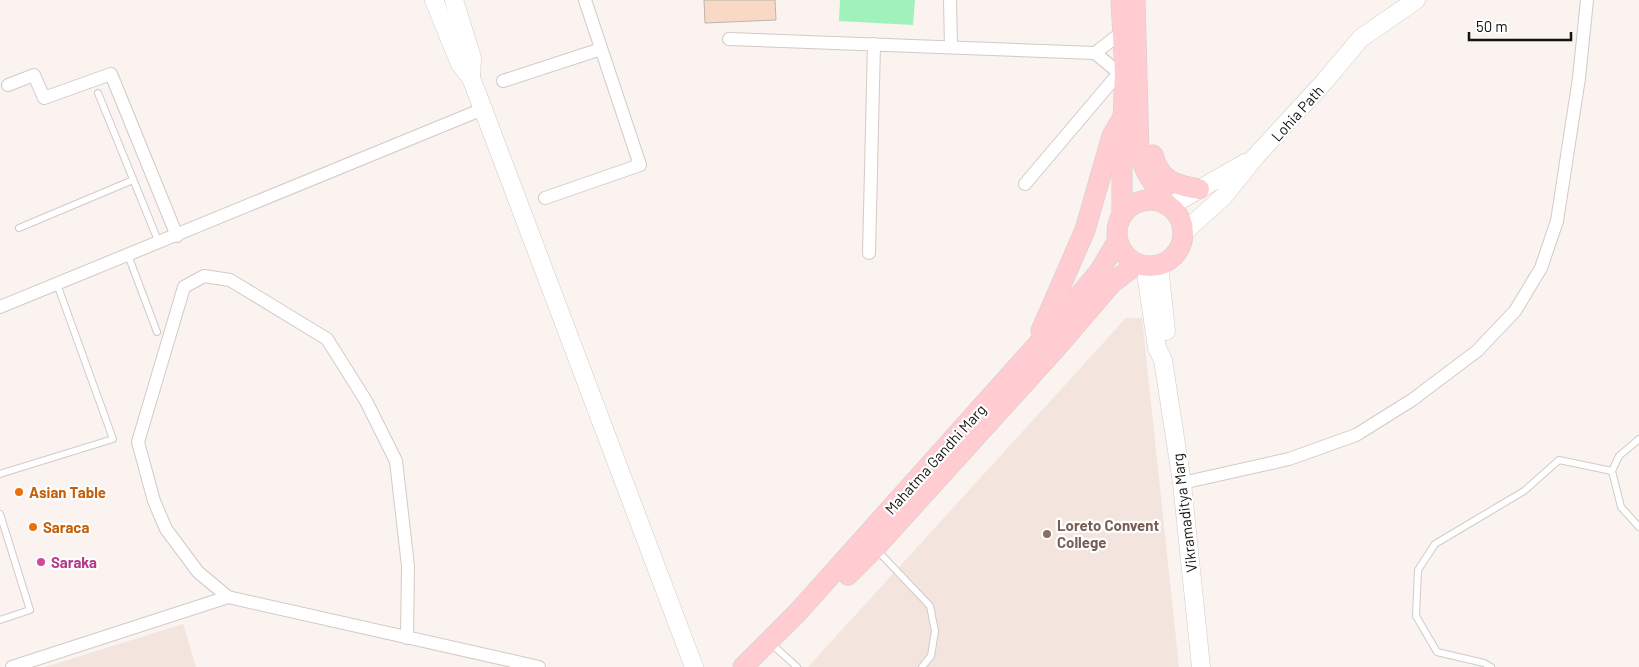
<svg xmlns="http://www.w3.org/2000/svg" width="1639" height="667" font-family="Barlow,sans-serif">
<rect width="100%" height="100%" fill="#faf3ef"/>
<g fill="#f3e5dd">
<polygon points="1126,318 1142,318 1179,667 808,667"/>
<polygon points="183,624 196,667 45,667"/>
</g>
<polygon fill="#a0f1ba" points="840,0 915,0 913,25 839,21"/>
<polygon fill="#f9d9c5" stroke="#bab4b1" points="704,0 775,0 776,20 705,23"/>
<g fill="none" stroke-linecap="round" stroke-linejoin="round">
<g stroke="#d1cbc7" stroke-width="8">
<g id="lane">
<polyline points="98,93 159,243"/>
<polyline points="19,228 133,180"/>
<polyline points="128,255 157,332"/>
<polyline points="1639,439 1619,456 1612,471 1621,507 1639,527"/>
<polyline points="0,474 113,439 57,284"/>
<polyline points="0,514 30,610 0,620"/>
<polyline points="876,549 930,606 935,631 931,656 922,667"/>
<polyline points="776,648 797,667"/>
<polyline points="1491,667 1484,663 1437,652 1416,616 1418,570 1435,544 1524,491 1559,460 1612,471"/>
</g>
</g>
<g stroke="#d1cbc7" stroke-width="14">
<g id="street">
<polyline points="950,0 951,47"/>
<polyline points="1123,35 1117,36 1095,53 1119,73 1125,73"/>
<polyline points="729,39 1095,53"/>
<polyline points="503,81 601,49"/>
<polyline points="8,85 34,75 44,98 111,74 177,236"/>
<polyline points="1025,184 1119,73"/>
<polyline points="545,198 640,165 585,0"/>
<polyline points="869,253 874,44"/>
<polyline points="0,307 483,109"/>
<polyline points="1182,483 1289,459 1356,435 1412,400 1477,351 1515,311 1541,268 1557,221 1579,78 1587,0"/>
<polyline points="407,638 408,566 396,461 366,401 327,339 230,280 204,276 184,287 138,442 154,501 166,529 198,572 228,597 539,667"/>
<polyline points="12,667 228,597"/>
</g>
</g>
<g stroke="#d1cbc7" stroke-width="19">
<g id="secondary">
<polyline points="434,0 460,64 471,78 483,109 694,667"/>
<polyline points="454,0 472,58 471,78"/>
<polyline points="1170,206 1245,163"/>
<polyline points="1183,233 1223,197 1256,156 1324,82 1361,38 1416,0"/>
<polyline points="1145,266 1157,348 1163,360 1182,483 1201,667"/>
<polyline points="1159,266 1166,331"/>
</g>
</g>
<g stroke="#d0d0cf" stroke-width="21">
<g id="primary">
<polyline points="1121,0 1125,73 1122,146 1122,214"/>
<polyline points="1135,0 1139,154 1146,171 1166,204"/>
<path d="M1153,155C1160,181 1175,185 1199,189"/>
<circle cx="1150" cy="233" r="33"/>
<polyline points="1041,331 1085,230 1112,136 1123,117"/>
<polyline points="848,575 875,548 1058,346 1112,283 1137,264"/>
<polyline points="743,667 798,612 1046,335 1099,272 1117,242"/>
</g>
</g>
<use href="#lane" stroke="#fff" stroke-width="6"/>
<use href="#street" stroke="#fff" stroke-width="12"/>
<use href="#secondary" stroke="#fff" stroke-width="18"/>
<use href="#primary" stroke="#feccd1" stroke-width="20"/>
</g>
<g fill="#e8710a" stroke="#fff" stroke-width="2">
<circle cx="19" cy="492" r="5"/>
<circle cx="33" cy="527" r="5"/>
</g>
<circle fill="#8d6e63" stroke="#fff" stroke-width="2" cx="1047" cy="534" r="5"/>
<circle fill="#d1479c" stroke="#fff" stroke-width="2" cx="41" cy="562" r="5"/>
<g text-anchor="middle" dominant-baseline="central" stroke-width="4.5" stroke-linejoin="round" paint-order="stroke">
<g font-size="15" fill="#141210" stroke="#fff">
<text transform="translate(1297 113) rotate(-48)">Lohia Path</text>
<text transform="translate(935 459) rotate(-48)">Mahatma Gandhi Marg</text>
<text transform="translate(1184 513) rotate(-97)">Vikramaditya Marg</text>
</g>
<g font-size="15" font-weight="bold" fill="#c56008" stroke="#fff" text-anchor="start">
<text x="29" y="492">Asian Table</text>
<text x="43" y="527">Saraca</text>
</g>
<g font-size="15" font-weight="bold" fill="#785e54" stroke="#fff" text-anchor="start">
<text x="1057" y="525">Loreto Convent<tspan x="1057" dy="17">College</tspan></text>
</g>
<g font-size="15" font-weight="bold" fill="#b23c85" stroke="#fff" text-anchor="start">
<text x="51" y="562">Saraka</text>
</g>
</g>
<path d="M1469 32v8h102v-8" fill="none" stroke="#141210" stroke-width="2.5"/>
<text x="1476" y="32" font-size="15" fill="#141210" stroke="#ffffff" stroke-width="4" paint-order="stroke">50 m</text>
</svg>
